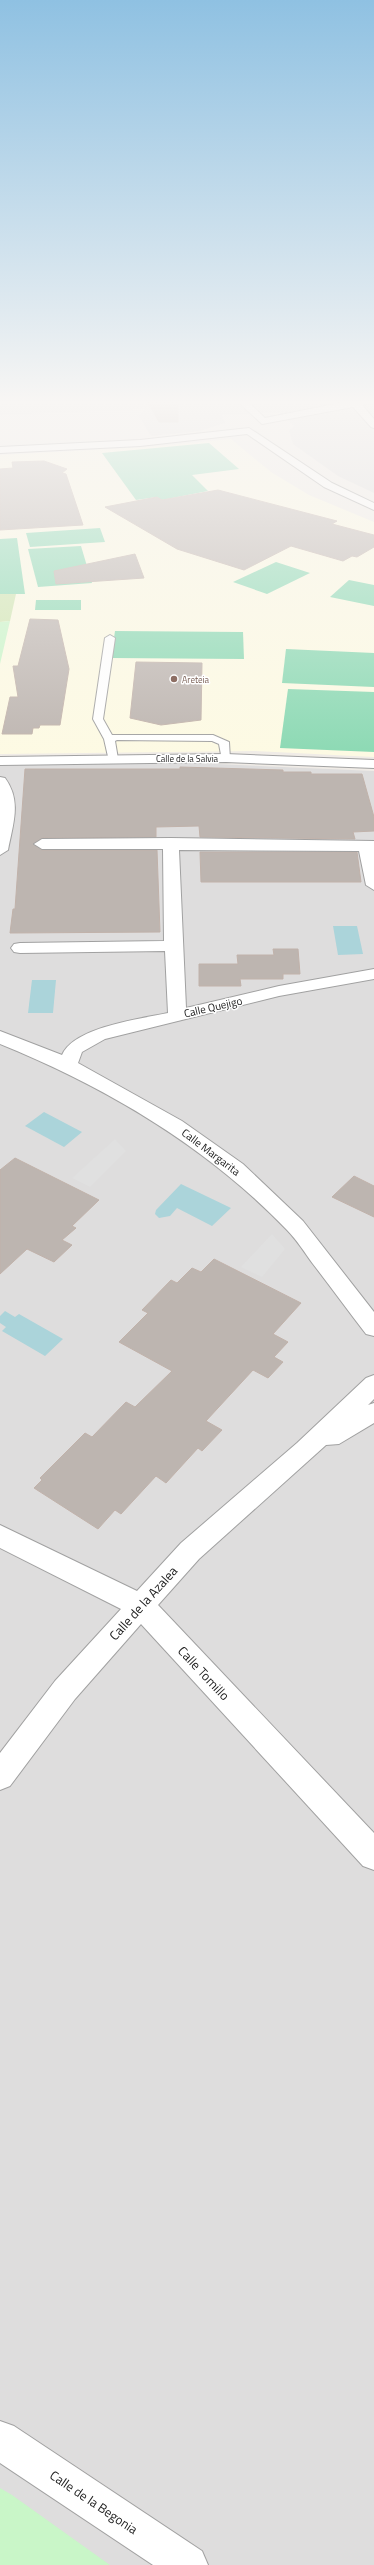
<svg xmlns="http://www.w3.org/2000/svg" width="374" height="2565" font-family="'Titillium Web',sans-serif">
<rect width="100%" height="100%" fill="#f0ece7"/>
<g fill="#dedddd">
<polygon points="0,400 374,400 374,493 338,476 293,444 289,430 294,426 279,412 222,415 225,423 200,431 151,436 139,416 145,409 0,415"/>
<polygon points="194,763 374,771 374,2565 0,2565 0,765"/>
</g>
<polygon fill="#fdfae3" points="231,439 271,472 309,495 374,522 374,757 255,751 0,754 0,455 148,447"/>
<polygon fill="#d0e6b1" points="0,594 16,594 10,621 0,622"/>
<g fill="#c9f6c8">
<polygon points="10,621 0,664 0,622"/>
<polygon points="0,2488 12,2495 110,2565 0,2565"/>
</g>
<g fill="#8bd9b3">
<polygon points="209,443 239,469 192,475 208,491 162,500 157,497 136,500 102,453"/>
<polygon points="100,528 105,542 30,547 26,533"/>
<polygon points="17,538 25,594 0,594 0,539"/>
<polygon points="81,546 92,583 38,587 28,549"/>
<polygon points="276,562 310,573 267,594 233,582"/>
<polygon points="349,580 374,585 374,606 330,597"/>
<polygon points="36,600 81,600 81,610 35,610"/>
<polygon points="115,631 243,632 244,659 111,658"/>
<polygon points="286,649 374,653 374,687 282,683"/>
<polygon points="288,689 374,692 374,752 280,748"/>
</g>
<g fill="#e0e0e0">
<polygon points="115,1139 126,1151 90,1187 72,1178"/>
<polygon points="272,1234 285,1249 262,1277 241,1267"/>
</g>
<g fill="#abd4da">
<polygon points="333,926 357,926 363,954 338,955"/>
<polygon points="32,980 56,980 53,1013 28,1013"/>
<polygon points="44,1112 82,1132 64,1147 25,1126"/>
<polygon points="181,1184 231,1208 212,1226 177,1208 170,1216 159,1218 155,1214 156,1210"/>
<polygon points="5,1311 15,1317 19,1314 63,1339 45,1356 2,1331 6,1327 0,1323 0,1316"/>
</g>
<g fill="#bdb5b0" stroke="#c1b2aa">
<polygon points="147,400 178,400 178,422 159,422"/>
<polygon points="44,461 67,469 62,473 66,474 83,525 0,530 0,469 13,468 12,462"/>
<polygon points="218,490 337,521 332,524 374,535 374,547 357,557 352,556 343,561 291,546 244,570 177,549 105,507 157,497 162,500"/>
<polygon points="135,554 144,578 56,584 54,571"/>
<polygon points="30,619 58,620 69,669 60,725 40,725 39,728 33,728 32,734 2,734 10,697 18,697 13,666 18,666"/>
<polygon points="136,662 202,663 201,720 161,725 130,718"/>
<polygon points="180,767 283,770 283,772 311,772 311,774 362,774 374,817 374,831 353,832 355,839 200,837 199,826 156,827 156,837 42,838 33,844 42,850 157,850 160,932 10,933 13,909 15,909 25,769 180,769"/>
<polygon points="200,852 357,852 361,882 201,882"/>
<polygon points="273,949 298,949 300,974 283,974 283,979 240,979 241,986 199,986 199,964 238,964 237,955 274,955"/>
<polygon points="15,1158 99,1200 72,1226 76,1228 62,1240 72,1245 54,1262 27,1249 0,1274 0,1170"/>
<polygon points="354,1176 374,1186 374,1217 332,1197"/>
<polygon points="214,1259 301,1303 273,1334 288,1342 274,1357 283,1362 268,1378 253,1370 206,1421 222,1430 202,1451 198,1448 166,1483 156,1476 121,1514 115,1510 98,1529 34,1488 42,1480 40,1478 85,1433 92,1437 126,1402 135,1407 172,1371 119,1342 148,1313 142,1310 171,1280 177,1283 192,1268 201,1272"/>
</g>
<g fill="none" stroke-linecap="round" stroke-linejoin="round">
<g stroke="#a1a1a1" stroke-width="2">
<polygon id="lane" points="110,635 115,638 103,719 112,735 213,735 229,742 230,760 222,760 219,744 212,741 117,740 115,741 118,759 113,762 109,761 104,739 93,719 105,638"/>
</g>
<g stroke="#a1a1a1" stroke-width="2">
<g id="street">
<polygon points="236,400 246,400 265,418 355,400 374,400 374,403 362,405 374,419 374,428 371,427 353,407 262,424"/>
<polygon points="249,428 332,483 374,503 374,510 324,487 247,434 140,446 0,453 0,447 140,440"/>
<polygon points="226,754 374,760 374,768 226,762 0,765 0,757"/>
<path d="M0,777L5,778C22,801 13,824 8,850L0,855Z"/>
<path d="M171,838L374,841V890L366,885L359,851L179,850L186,1008L279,986L374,969V979L279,996L105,1039L82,1052L78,1063L182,1121L243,1164L303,1221L374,1312V1336L366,1334C348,1311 331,1287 313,1264C305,1253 297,1240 287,1230C206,1146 108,1088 0,1044V1031L62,1055C74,1027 140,1019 168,1013L165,951L20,953L14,952L11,948L14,944L20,943L164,941L163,849H42L34,844L42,839Z"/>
<polygon points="374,1375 374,1399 368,1405 374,1403 374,1423 339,1444 326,1445 199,1559 158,1605 374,1833 374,1870 363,1866 141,1624 75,1699 10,1786 0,1790 0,1753 55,1681 121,1609 0,1548 0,1525 137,1591 181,1543 297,1443 366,1378"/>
<polygon points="0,2421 14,2426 202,2551 208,2565 153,2565 0,2463"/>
</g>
</g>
<use href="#lane" fill="#fff" fill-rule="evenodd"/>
<use href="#street" fill="#fff" fill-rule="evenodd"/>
</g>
<linearGradient id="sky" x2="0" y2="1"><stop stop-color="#8fc1e2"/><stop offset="0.53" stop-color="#f8f6f4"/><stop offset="1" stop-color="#f8f6f4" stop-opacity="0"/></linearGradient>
<rect width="374" height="759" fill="url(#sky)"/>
<circle fill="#8d6e63" stroke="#fff" stroke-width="1.5" cx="174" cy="679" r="4"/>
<g text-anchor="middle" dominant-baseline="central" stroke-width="3" stroke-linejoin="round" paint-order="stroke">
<g font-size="9" fill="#785e54" stroke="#fff" text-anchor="start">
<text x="182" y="679">Areteia</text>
</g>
<g font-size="9" fill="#202020" stroke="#fff">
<text x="187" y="758">Calle de la Salvia</text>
</g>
<g font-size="11" fill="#202020" stroke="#fff">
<text transform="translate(213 1007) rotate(-13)">Calle Quejigo</text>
<text transform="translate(211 1152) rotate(37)">Calle Margarita</text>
</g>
<g font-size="13" fill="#202020" stroke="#fff">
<text transform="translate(143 1603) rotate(-48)">Calle de la Azalea</text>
<text transform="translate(204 1673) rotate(47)">Calle Tomillo</text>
<text transform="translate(94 2502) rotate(34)">Calle de la Begonia</text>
</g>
</g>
</svg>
